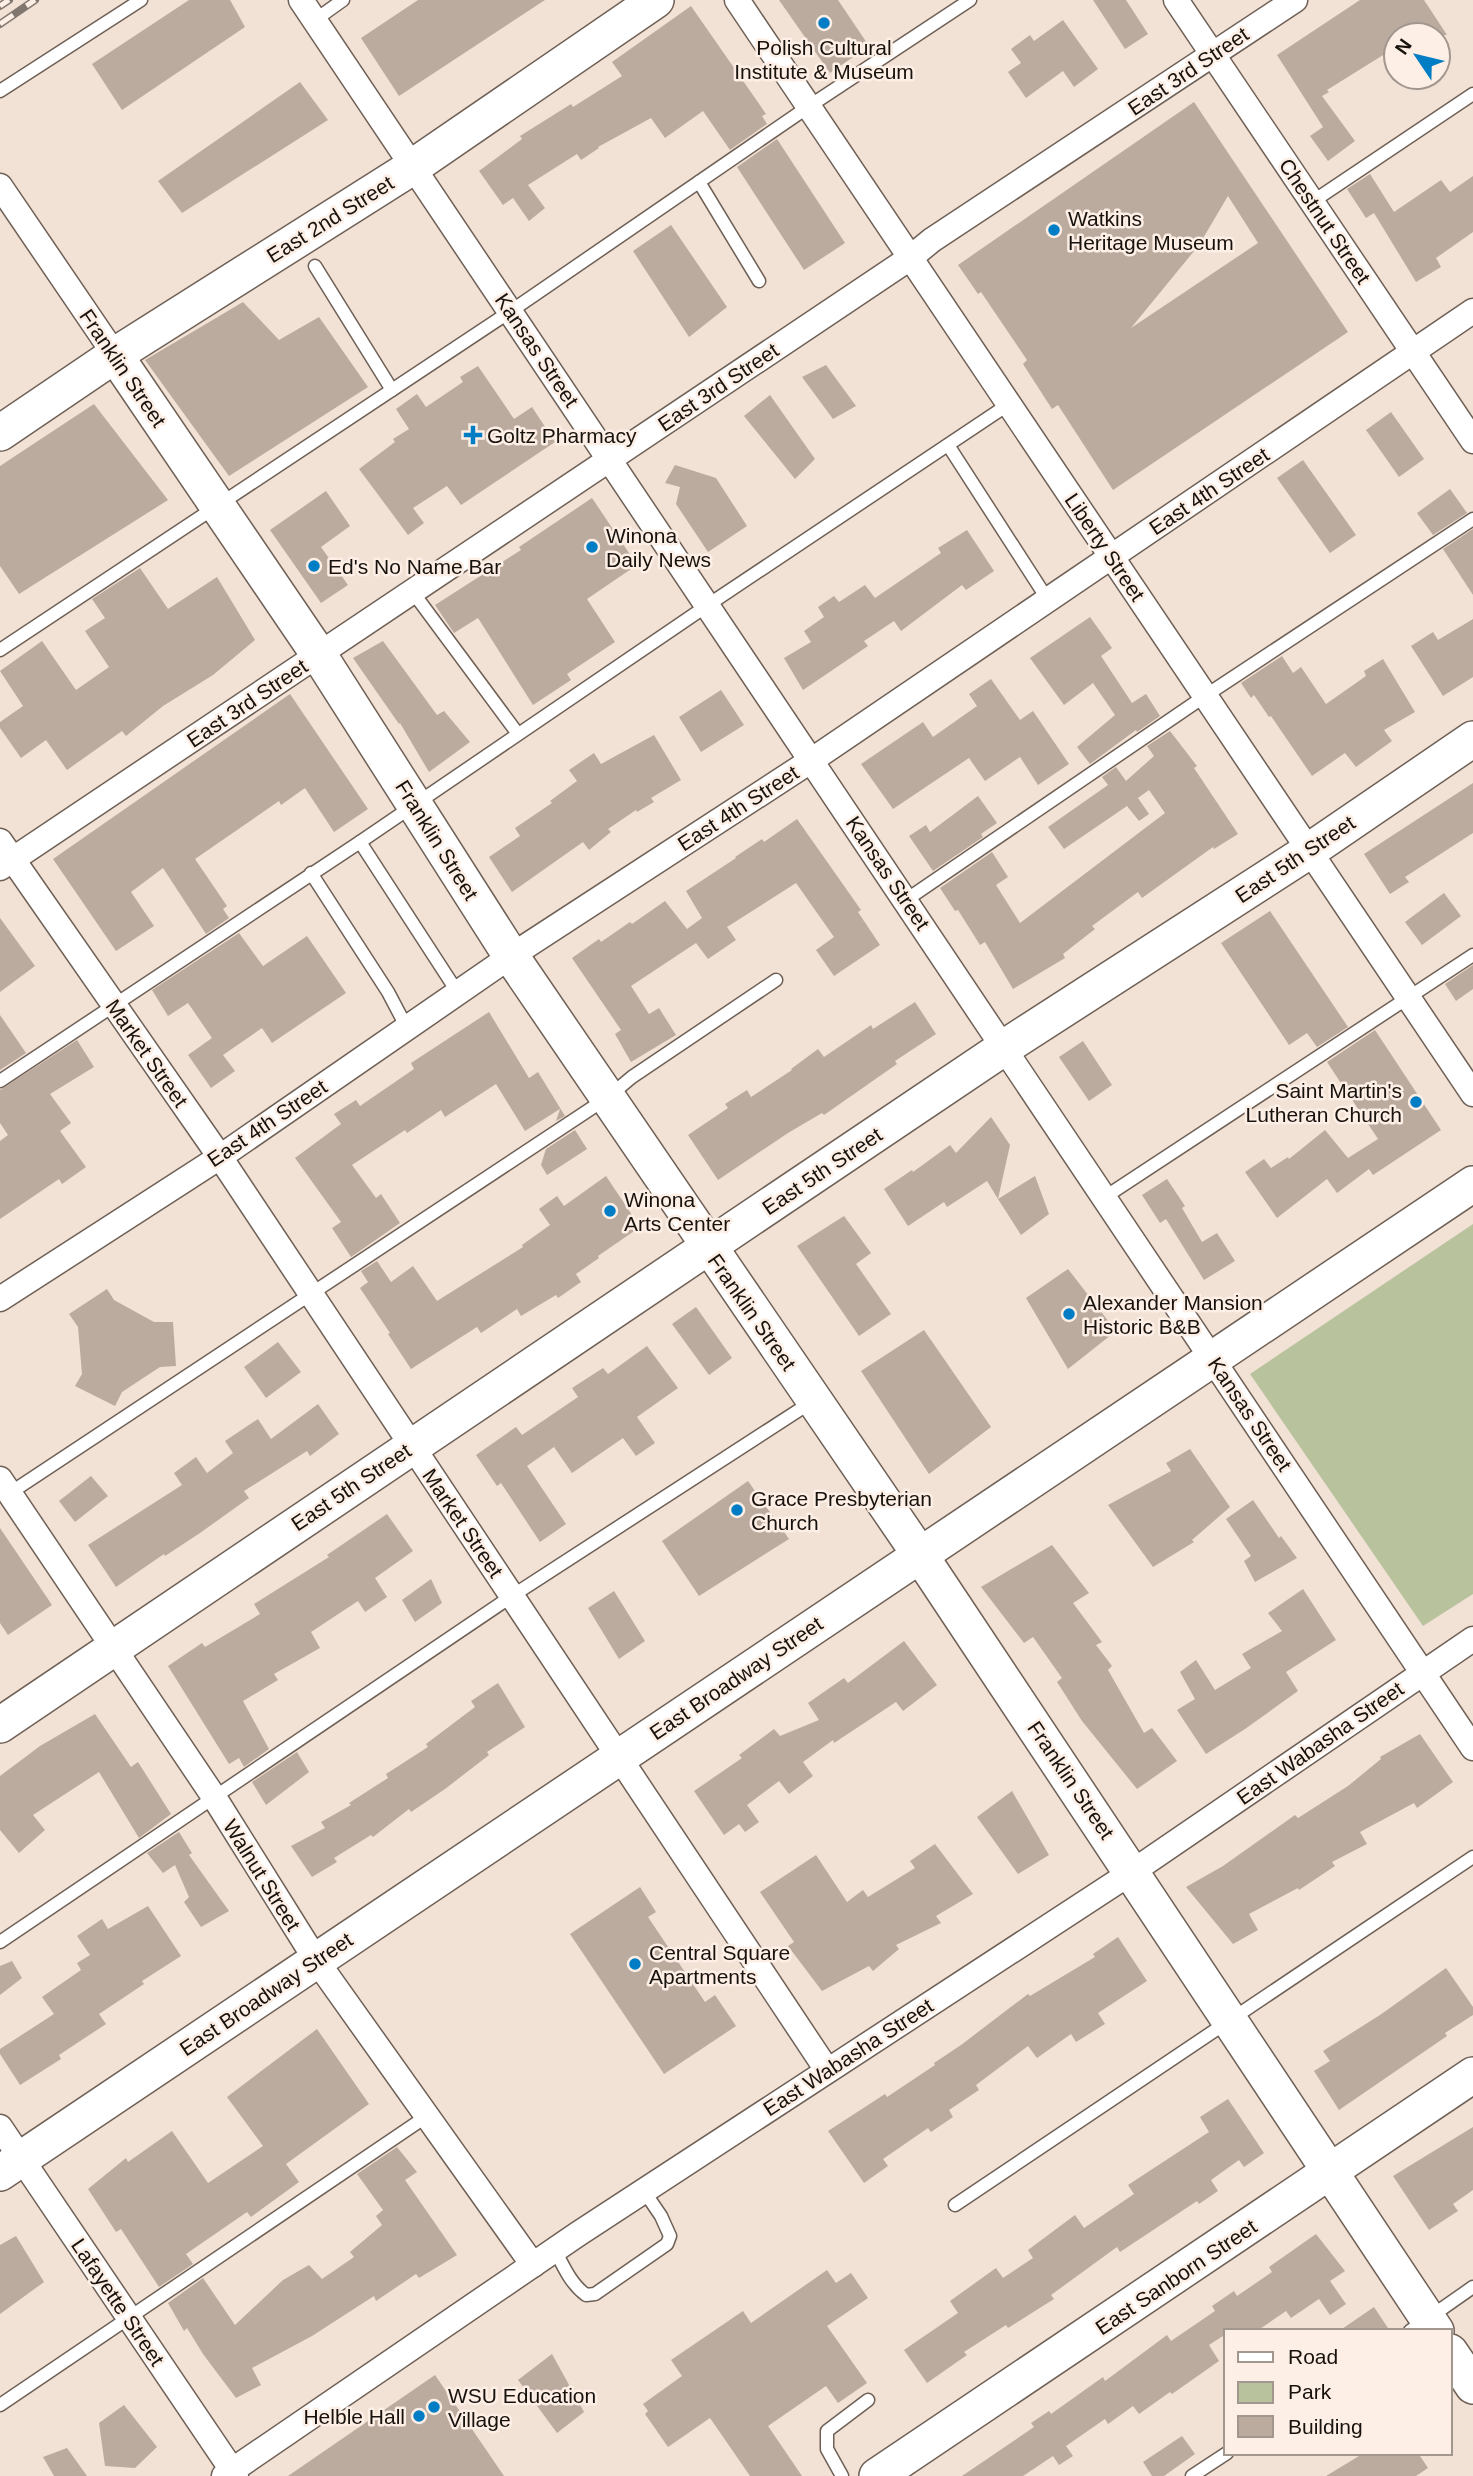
<svg xmlns="http://www.w3.org/2000/svg" width="1473" height="2476" font-family="Arial,sans-serif">
<rect width="100%" height="100%" fill="#f2e1d5"/>
<polygon fill="#b8c39e" points="1473,1224 1473,1594 1423,1626 1250,1374"/>
<g fill="#bbab9f" fill-rule="evenodd">
<polygon points="189,0 230,0 245,27 122,110 92,64"/>
<polygon points="418,0 545,0 399,96 361,38"/>
<polygon points="779,0 838,0 869,46 830,73"/>
<polygon points="1093,0 1126,0 1148,34 1125,49"/>
<polygon points="1360,0 1424,0 1447,35 1396,35 1396,47 1327,90 1329,92 1322,96 1355,141 1328,161 1310,136 1323,127 1277,55"/>
<polygon points="691,6 766,114 762,116 767,124 730,150 703,111 665,138 651,118 598,147 599,148 581,160 577,154 528,185 545,208 529,221 513,198 503,205 479,171 522,139 520,136 571,104 573,107 622,76 612,62"/>
<polygon points="1063,20 1098,69 1074,87 1063,71 1026,98 1008,72 1021,63 1011,49 1030,35 1034,41"/>
<polygon points="300,82 328,120 182,213 158,181"/>
<path d="M1194,102L1348,332L1113,490L1058,405L1052,409L1023,364L1027,360L981,292L978,294L958,265ZM1228,196L1258,243L1131,328L1199,245Z"/>
<polygon points="777,139 845,243 804,270 737,167"/>
<polygon points="1370,174 1394,212 1441,180 1450,192 1473,176 1473,232 1436,258 1441,267 1416,282 1374,213 1366,218 1347,189"/>
<polygon points="671,225 727,307 689,337 633,251"/>
<polygon points="243,302 279,340 319,317 368,387 229,476 145,360"/>
<polygon points="826,365 856,406 833,419 802,377"/>
<polygon points="478,366 514,419 532,407 555,442 461,505 447,486 413,508 424,523 408,535 359,469 395,442 393,439 409,429 396,409 417,394 426,407 463,382 460,377"/>
<polygon points="770,395 815,459 795,479 744,416"/>
<polygon points="94,404 168,500 19,594 0,566 0,466"/>
<polygon points="1391,412 1424,459 1399,477 1366,430"/>
<polygon points="1303,460 1356,535 1330,553 1277,478"/>
<polygon points="675,465 716,478 747,526 708,552 676,504 680,487 665,483"/>
<polygon points="1450,489 1467,513 1433,535 1417,513"/>
<polygon points="326,491 350,526 321,547 348,585 321,603 270,530"/>
<polygon points="592,498 637,565 587,599 615,642 567,674 571,680 533,705 478,618 454,633 435,605 521,550 519,547"/>
<polygon points="1473,529 1473,595 1443,549"/>
<polygon points="967,530 994,571 966,590 962,585 901,631 894,621 864,641 868,646 803,690 784,658 811,642 804,631 824,617 818,607 834,596 839,602 865,585 875,598 941,553 938,548"/>
<polygon points="140,568 168,609 217,577 255,640 213,675 163,706 126,736 122,731 67,770 46,740 21,758 0,728 0,722 23,706 0,671 42,641 76,690 109,667 85,631 105,618 92,599"/>
<polygon points="1090,617 1112,648 1101,656 1132,703 1146,694 1160,716 1137,732 1136,730 1090,764 1077,747 1115,715 1093,683 1064,705 1030,658"/>
<polygon points="1473,619 1473,677 1443,696 1411,646 1433,632 1438,640"/>
<polygon points="383,641 437,715 444,711 470,742 429,772 400,723 399,724 353,658"/>
<polygon points="1282,656 1293,673 1301,667 1326,704 1366,676 1364,671 1383,659 1415,712 1384,730 1392,741 1356,767 1345,753 1312,776 1271,716 1269,717 1254,695 1251,698 1241,683"/>
<polygon points="991,679 1020,720 1033,711 1069,764 1038,785 1020,757 985,781 969,758 893,809 861,764 923,722 933,737 977,706 969,694"/>
<polygon points="721,690 744,725 701,752 679,717"/>
<polygon points="290,694 368,809 334,832 305,788 281,805 279,801 195,859 227,906 223,909 229,918 206,934 163,868 131,892 154,926 116,951 53,859"/>
<polygon points="1170,731 1197,766 1194,768 1238,834 1214,849 1213,847 1142,898 1138,892 1092,926 1095,929 1063,954 1065,958 1013,989 985,942 980,945 958,910 955,911 940,888 992,852 1008,877 996,885 1020,923 1165,813 1149,790 1138,798 1149,814 1139,821 1127,806 1064,849 1048,827 1108,785 1102,777 1116,767 1126,781 1154,756 1147,746"/>
<polygon points="654,735 681,780 651,798 654,802 637,812 636,810 608,829 611,832 589,850 583,842 512,892 489,857 520,836 515,828 552,803 550,801 577,781 569,770 594,753 601,764"/>
<polygon points="1473,783 1473,833 1405,877 1409,882 1390,894 1364,854"/>
<polygon points="978,796 997,823 981,834 983,837 933,871 909,836 926,825 930,832"/>
<polygon points="797,819 861,910 858,912 880,945 834,976 816,950 834,937 796,883 727,927 736,940 708,959 696,943 631,986 649,1014 659,1008 676,1035 631,1062 615,1034 621,1030 572,958 599,939 601,942 630,922 632,924 665,901 687,929 702,918 686,891 736,858 735,857 762,839 764,842"/>
<polygon points="1444,893 1461,916 1422,945 1405,922"/>
<polygon points="1270,911 1348,1027 1317,1047 1307,1033 1289,1045 1221,943"/>
<polygon points="0,918 35,966 0,992"/>
<polygon points="239,933 263,966 307,936 346,993 272,1043 262,1028 223,1055 235,1071 211,1088 188,1055 212,1038 188,1003 168,1016 152,990"/>
<polygon points="1473,965 1473,989 1456,1001 1445,984"/>
<polygon points="915,1002 936,1034 895,1061 897,1064 824,1115 822,1113 788,1133 718,1180 688,1135 728,1108 725,1104 747,1090 751,1097 792,1070 791,1069 818,1049 824,1057 871,1025 873,1029"/>
<polygon points="489,1012 529,1078 538,1072 565,1116 556,1121 560,1109 525,1131 496,1084 445,1117 441,1110 407,1133 405,1130 352,1165 376,1198 381,1194 400,1223 351,1257 332,1228 341,1222 295,1158 341,1124 334,1114 356,1100 360,1106 414,1069 411,1063"/>
<polygon points="0,1015 26,1053 0,1070"/>
<polygon points="1375,1030 1441,1130 1373,1175 1369,1169 1337,1193 1327,1179 1277,1218 1245,1172 1264,1159 1271,1168 1288,1157 1289,1159 1325,1130 1348,1158 1378,1139 1327,1062"/>
<polygon points="77,1040 94,1067 50,1094 71,1123 60,1131 86,1167 62,1184 59,1179 0,1219 0,1141 8,1135 0,1123 0,1090"/>
<polygon points="1083,1041 1112,1085 1089,1101 1059,1057"/>
<polygon points="991,1117 1010,1145 998,1199 987,1181 947,1207 944,1202 908,1226 884,1189 912,1170 913,1172 950,1145 956,1153"/>
<polygon points="575,1130 587,1149 547,1175 541,1165 546,1149"/>
<polygon points="606,1176 640,1227 598,1256 599,1258 576,1274 581,1282 558,1298 556,1295 521,1316 517,1309 481,1333 477,1327 411,1369 388,1334 390,1333 360,1288 368,1282 361,1271 377,1261 391,1282 413,1266 437,1301 523,1247 522,1245 550,1225 539,1209 557,1196 564,1206"/>
<polygon points="1035,1176 1049,1214 1021,1235 998,1199"/>
<polygon points="1167,1179 1185,1206 1182,1208 1202,1242 1217,1233 1235,1261 1204,1280 1166,1219 1160,1223 1142,1195"/>
<polygon points="844,1216 871,1253 856,1264 891,1314 859,1336 797,1246"/>
<polygon points="1068,1269 1116,1331 1068,1369 1026,1298"/>
<polygon points="107,1289 114,1300 154,1322 173,1322 176,1366 160,1367 122,1392 115,1406 75,1386 82,1374 78,1327 69,1314"/>
<polygon points="696,1307 732,1358 709,1375 672,1324"/>
<polygon points="924,1330 991,1427 929,1474 861,1371"/>
<polygon points="278,1342 301,1372 266,1398 244,1367"/>
<polygon points="647,1346 678,1388 637,1417 655,1443 636,1456 623,1438 572,1473 554,1447 527,1466 566,1524 540,1542 501,1483 497,1486 476,1455 516,1427 522,1435 578,1397 572,1388 603,1368 608,1374"/>
<polygon points="318,1404 339,1434 310,1456 307,1451 244,1491 249,1498 200,1533 165,1556 164,1554 116,1587 88,1545 182,1485 174,1473 196,1457 207,1473 233,1453 225,1441 258,1419 271,1439"/>
<polygon points="1190,1449 1230,1507 1192,1540 1194,1542 1153,1567 1108,1505 1171,1471 1166,1463"/>
<polygon points="91,1476 108,1496 75,1522 59,1501"/>
<polygon points="748,1481 789,1539 699,1596 662,1541"/>
<polygon points="1253,1500 1279,1538 1281,1536 1297,1558 1255,1582 1244,1561 1251,1556 1226,1519"/>
<polygon points="387,1514 413,1551 375,1578 387,1597 365,1612 358,1601 311,1632 320,1648 274,1674 278,1680 243,1701 269,1749 244,1767 239,1758 229,1764 168,1666 202,1643 205,1647 260,1614 254,1604 329,1557 327,1555"/>
<polygon points="0,1528 52,1605 8,1635 0,1623"/>
<polygon points="1052,1545 1089,1593 1073,1603 1102,1642 1096,1645 1112,1666 1108,1670 1144,1733 1152,1728 1177,1761 1137,1789 1082,1721 1057,1682 1062,1678 1033,1637 1024,1643 981,1587"/>
<polygon points="431,1579 442,1603 415,1622 402,1600"/>
<polygon points="1303,1589 1336,1640 1286,1672 1298,1691 1245,1729 1206,1754 1177,1710 1195,1699 1180,1672 1196,1660 1215,1690 1251,1668 1242,1654 1282,1631 1268,1613"/>
<polygon points="614,1591 645,1641 619,1659 588,1608"/>
<polygon points="904,1641 937,1685 903,1711 896,1702 834,1743 833,1740 803,1762 813,1776 789,1794 779,1781 747,1805 759,1822 745,1832 739,1824 724,1835 694,1791 742,1758 739,1755 774,1729 780,1736 819,1720 808,1703 844,1678 848,1683"/>
<polygon points="498,1683 525,1727 487,1752 489,1755 445,1789 411,1812 409,1809 373,1837 371,1835 334,1858 337,1862 312,1877 291,1846 325,1828 321,1822 351,1805 349,1803 388,1778 386,1774 428,1747 426,1744 475,1707 471,1701"/>
<polygon points="95,1714 131,1767 138,1762 171,1814 139,1838 99,1772 33,1815 45,1830 19,1853 0,1830 0,1776 40,1746"/>
<polygon points="1420,1734 1453,1782 1417,1808 1414,1803 1360,1832 1367,1844 1332,1862 1335,1866 1299,1890 1298,1888 1249,1914 1258,1930 1233,1944 1186,1887 1223,1866 1295,1815 1298,1818 1348,1786 1381,1759 1380,1757"/>
<polygon points="297,1752 309,1772 266,1805 252,1782"/>
<polygon points="1012,1791 1049,1855 1018,1874 977,1817"/>
<polygon points="179,1832 192,1853 189,1855 229,1911 201,1927 184,1902 189,1897 175,1865 163,1873 147,1853"/>
<polygon points="935,1844 973,1894 936,1916 941,1923 896,1945 899,1949 873,1971 869,1966 822,1991 788,1946 794,1942 760,1892 816,1855 847,1902 863,1890 868,1897 915,1868 910,1861"/>
<polygon points="640,1887 656,1912 648,1917 705,2002 715,1995 736,2026 664,2074 570,1934"/>
<polygon points="148,1906 181,1956 142,1981 144,1984 99,2014 106,2024 59,2055 61,2059 20,2085 0,2054 0,2049 54,2014 42,1997 81,1970 77,1963 90,1955 77,1936 102,1919 108,1929"/>
<polygon points="1118,1937 1147,1981 1098,2013 1105,2024 1076,2042 1071,2034 1037,2058 1028,2046 976,2085 979,2090 949,2110 953,2117 931,2132 928,2128 883,2159 888,2166 864,2183 828,2131 885,2094 887,2097 935,2065 934,2063 961,2045 1028,1994 1030,1996 1095,1957 1093,1954"/>
<polygon points="12,1961 22,1978 0,1995 0,1966"/>
<polygon points="1446,1968 1473,2007 1473,2015 1445,2033 1447,2036 1339,2110 1314,2071 1330,2061 1323,2051 1380,2015"/>
<polygon points="317,2029 369,2104 286,2164 299,2182 251,2217 247,2212 186,2254 193,2264 159,2287 121,2229 116,2232 88,2189 126,2158 128,2162 172,2131 208,2183 263,2146 227,2097"/>
<polygon points="1228,2099 1264,2153 1244,2167 1239,2160 1211,2180 1218,2191 1199,2204 1197,2201 1120,2252 1117,2247 1051,2295 1054,2299 1008,2328 1006,2325 964,2352 967,2355 927,2383 904,2350 958,2313 950,2301 996,2268 1003,2278 1033,2258 1028,2250 1075,2215 1084,2228 1134,2194 1128,2185 1209,2132 1200,2117"/>
<polygon points="1473,2127 1473,2190 1453,2204 1458,2211 1429,2230 1393,2176"/>
<polygon points="397,2147 417,2172 405,2180 457,2255 419,2278 416,2274 376,2301 374,2296 312,2336 252,2368 261,2385 236,2398 203,2354 187,2328 184,2331 168,2303 203,2278 235,2325 283,2280 309,2265 322,2279 354,2257 350,2252 382,2225 376,2216 383,2210 357,2174"/>
<polygon points="1316,2234 1345,2271 1330,2281 1346,2304 1330,2315 1319,2299 1291,2318 1286,2311 1257,2331 1226,2331 1226,2334 1209,2345 1219,2361 1172,2394 1170,2392 1139,2414 1133,2406 1108,2424 1105,2419 1066,2446 1073,2456 1059,2465 1053,2456 1023,2476 962,2476 1034,2427 1031,2423 1049,2411 1051,2414 1103,2377 1105,2381 1167,2335 1171,2341 1215,2311 1212,2306 1234,2291 1237,2296 1272,2272 1269,2267"/>
<polygon points="16,2236 44,2282 0,2314 0,2245"/>
<polygon points="827,2270 836,2283 851,2273 868,2298 827,2326 867,2383 838,2403 826,2386 768,2426 802,2476 750,2476 710,2418 668,2447 645,2414 648,2411 643,2404 682,2376 671,2360 743,2311 751,2323"/>
<polygon points="1374,2307 1390,2331 1339,2331"/>
<polygon points="552,2354 584,2412 557,2433 518,2380"/>
<polygon points="435,2375 504,2476 288,2476"/>
<polygon points="124,2405 157,2447 135,2468 105,2466 99,2423"/>
<polygon points="1182,2436 1195,2454 1164,2476 1152,2476 1143,2462"/>
<polygon points="67,2448 87,2476 54,2476 43,2457"/>
<polygon points="1364,2453 1418,2453 1428,2468 1416,2476 1326,2476"/>
</g>
<g fill="none" stroke-linecap="round" stroke-linejoin="round">
<g stroke="#6f6056" stroke-width="15">
<g id="lane">
<polyline points="315,20 343,0"/>
<polyline points="0,91 141,0"/>
<polyline points="699,182 759,281"/>
<polyline points="1312,202 1473,94"/>
<polyline points="315,266 392,390"/>
<polyline points="948,445 1048,600"/>
<polyline points="412,591 518,734"/>
<polyline points="0,650 511,311 808,107 970,0"/>
<polyline points="360,842 458,993"/>
<polyline points="311,873 388,992 407,1028"/>
<polyline points="906,900 1205,696 1473,519"/>
<polyline points="0,1081 360,842 708,605 1009,404"/>
<polyline points="1105,1197 1473,955"/>
<polyline points="10,1493 607,1098 632,1077 776,980"/>
<polyline points="0,1942 512,1596 813,1401"/>
<polyline points="955,2205 1473,1857"/>
<path d="M555,2250C563,2266 571,2284 586,2295L595,2294L667,2244L670,2236L661,2216L644,2191"/>
<polyline points="1410,2331 1473,2287"/>
<polyline points="0,2405 427,2116"/>
<polyline points="842,2476 827,2449 827,2431 868,2400"/>
<polyline points="1192,2476 1227,2453"/>
</g>
</g>
<g stroke="#6f6056" stroke-width="27">
<g id="street">
<polyline points="301,0 1473,1748"/>
<polyline points="737,0 1473,1094"/>
<polyline points="1176,0 1473,441"/>
<polyline points="0,186 115,355"/>
<polyline points="0,841 220,1157 827,2070"/>
<polyline points="0,868 910,258 932,240 1295,0"/>
<polyline points="0,1299 220,1157 511,956 812,760 1473,311"/>
<polyline points="0,1479 214,1797 316,1960 533,2265"/>
<polyline points="0,2127 236,2476"/>
<polyline points="224,2476 578,2234 1132,1872 1473,1639"/>
</g>
</g>
<g stroke="#6f6056" stroke-width="38">
<g id="secondary">
<polyline points="115,355 319,655 511,956 920,1555 1436,2331"/>
<polyline points="0,433 115,355 414,166 656,0"/>
<polyline points="0,1725 736,1228 1005,1047 1309,851 1473,739"/>
<polyline points="0,2173 1473,1184"/>
<polyline points="1450,2352 1473,2386"/>
<polyline points="877,2476 1473,2075"/>
</g>
</g>
<use href="#lane" stroke="#fff" stroke-width="12"/>
<use href="#street" stroke="#fff" stroke-width="24"/>
<use href="#secondary" stroke="#fff" stroke-width="35"/>
<g stroke="#82776f" stroke-width="8">
<g id="rail">
<polyline points="0,6 9,0"/>
<polyline points="0,24 35,0"/>
</g>
</g>
<use href="#rail" stroke="#fdefe5" stroke-width="5" stroke-dasharray="16" stroke-linecap="butt"/>
</g>
<g fill="#017dc5" stroke="#fdefe5" stroke-width="2.5">
<circle cx="824" cy="23" r="7"/>
<circle cx="1054" cy="230" r="7"/>
<path d="M469.5 424.5h7v7h7v7h-7v7h-7v-7h-7v-7h7z"/>
<circle cx="592" cy="547" r="7"/>
<circle cx="314" cy="566" r="7"/>
<circle cx="1416" cy="1102" r="7"/>
<circle cx="610" cy="1211" r="7"/>
<circle cx="1069" cy="1314" r="7"/>
<circle cx="737" cy="1510" r="7"/>
<circle cx="635" cy="1964" r="7"/>
<circle cx="434" cy="2407" r="7"/>
<circle cx="419" cy="2416" r="7"/>
</g>
<g text-anchor="middle" dominant-baseline="central" stroke-width="5" stroke-linejoin="round" paint-order="stroke">
<g font-size="21" fill="#18120e" stroke="#fdefe5" text-anchor="start">
<text x="824" y="47" text-anchor="middle">Polish Cultural<tspan x="824" dy="24">Institute &amp; Museum</tspan></text>
<text x="1068" y="218">Watkins<tspan x="1068" dy="24">Heritage Museum</tspan></text>
<text x="487" y="435">Goltz Pharmacy</text>
<text x="606" y="535">Winona<tspan x="606" dy="24">Daily News</tspan></text>
<text x="328" y="566">Ed's No Name Bar</text>
<text x="1402" y="1090" text-anchor="end">Saint Martin's<tspan x="1402" dy="24">Lutheran Church</tspan></text>
<text x="624" y="1199">Winona<tspan x="624" dy="24">Arts Center</tspan></text>
<text x="1083" y="1302">Alexander Mansion<tspan x="1083" dy="24">Historic B&amp;B</tspan></text>
<text x="751" y="1498">Grace Presbyterian<tspan x="751" dy="24">Church</tspan></text>
<text x="649" y="1952">Central Square<tspan x="649" dy="24">Apartments</tspan></text>
<text x="448" y="2395">WSU Education<tspan x="448" dy="24">Village</tspan></text>
<text x="405" y="2416" text-anchor="end">Helble Hall</text>
</g>
<g font-size="21" fill="#18120e" stroke="#fdefe5">
<text transform="translate(1188 71) rotate(-34)">East 3rd Street</text>
<text transform="translate(330 219) rotate(-32)">East 2nd Street</text>
<text transform="translate(1325 221) rotate(56)">Chestnut Street</text>
<text transform="translate(537 350) rotate(56)">Kansas Street</text>
<text transform="translate(123 368) rotate(56)">Franklin Street</text>
<text transform="translate(718 387) rotate(-34)">East 3rd Street</text>
<text transform="translate(1209 491) rotate(-34)">East 4th Street</text>
<text transform="translate(1105 547) rotate(56)">Liberty Street</text>
<text transform="translate(247 703) rotate(-34)">East 3rd Street</text>
<text transform="translate(738 808) rotate(-33)">East 4th Street</text>
<text transform="translate(437 840) rotate(58)">Franklin Street</text>
<text transform="translate(1295 859) rotate(-34)">East 5th Street</text>
<text transform="translate(888 873) rotate(56)">Kansas Street</text>
<text transform="translate(147 1053) rotate(55)">Market Street</text>
<text transform="translate(267 1123) rotate(-34)">East 4th Street</text>
<text transform="translate(822 1171) rotate(-34)">East 5th Street</text>
<text transform="translate(752 1312) rotate(55)">Franklin Street</text>
<text transform="translate(1250 1414) rotate(56)">Kansas Street</text>
<text transform="translate(351 1487) rotate(-34)">East 5th Street</text>
<text transform="translate(463 1523) rotate(56)">Market Street</text>
<text transform="translate(736 1678) rotate(-34)">East Broadway Street</text>
<text transform="translate(1320 1743) rotate(-35)">East Wabasha Street</text>
<text transform="translate(1071 1780) rotate(56)">Franklin Street</text>
<text transform="translate(262 1875) rotate(58)">Walnut Street</text>
<text transform="translate(266 1994) rotate(-34)">East Broadway Street</text>
<text transform="translate(848 2057) rotate(-33)">East Wabasha Street</text>
<text transform="translate(1176 2277) rotate(-34)">East Sanborn Street</text>
<text transform="translate(118 2302) rotate(56)">Lafayette Street</text>
</g>
</g>
<rect x="1224" y="2329" width="228" height="126" fill="#fdefe5" stroke="#a1978f" stroke-width="2"/>
<rect x="1238" y="2352" width="35" height="10" fill="#ffffff" stroke="#a1978f" stroke-width="2"/>
<text x="1288" y="2364" font-size="21" fill="#18120e">Road</text>
<rect x="1238" y="2382" width="35" height="21" fill="#b8c39e" stroke="#a1978f" stroke-width="2"/>
<text x="1288" y="2399" font-size="21" fill="#18120e">Park</text>
<rect x="1238" y="2416" width="35" height="21" fill="#bbab9f" stroke="#a1978f" stroke-width="2"/>
<text x="1288" y="2434" font-size="21" fill="#18120e">Building</text>
<g transform="translate(1417 56) rotate(305)"><circle r="33" fill="#fdefe5" stroke="#a1978f" stroke-width="2"/>
<path d="M0-5L12 26L0 18L-12 26Z" fill="#017dc5"/>
<text y="-10" font-size="19" font-weight="bold" text-anchor="middle" fill="#18120e">N</text>
</g>
</svg>
